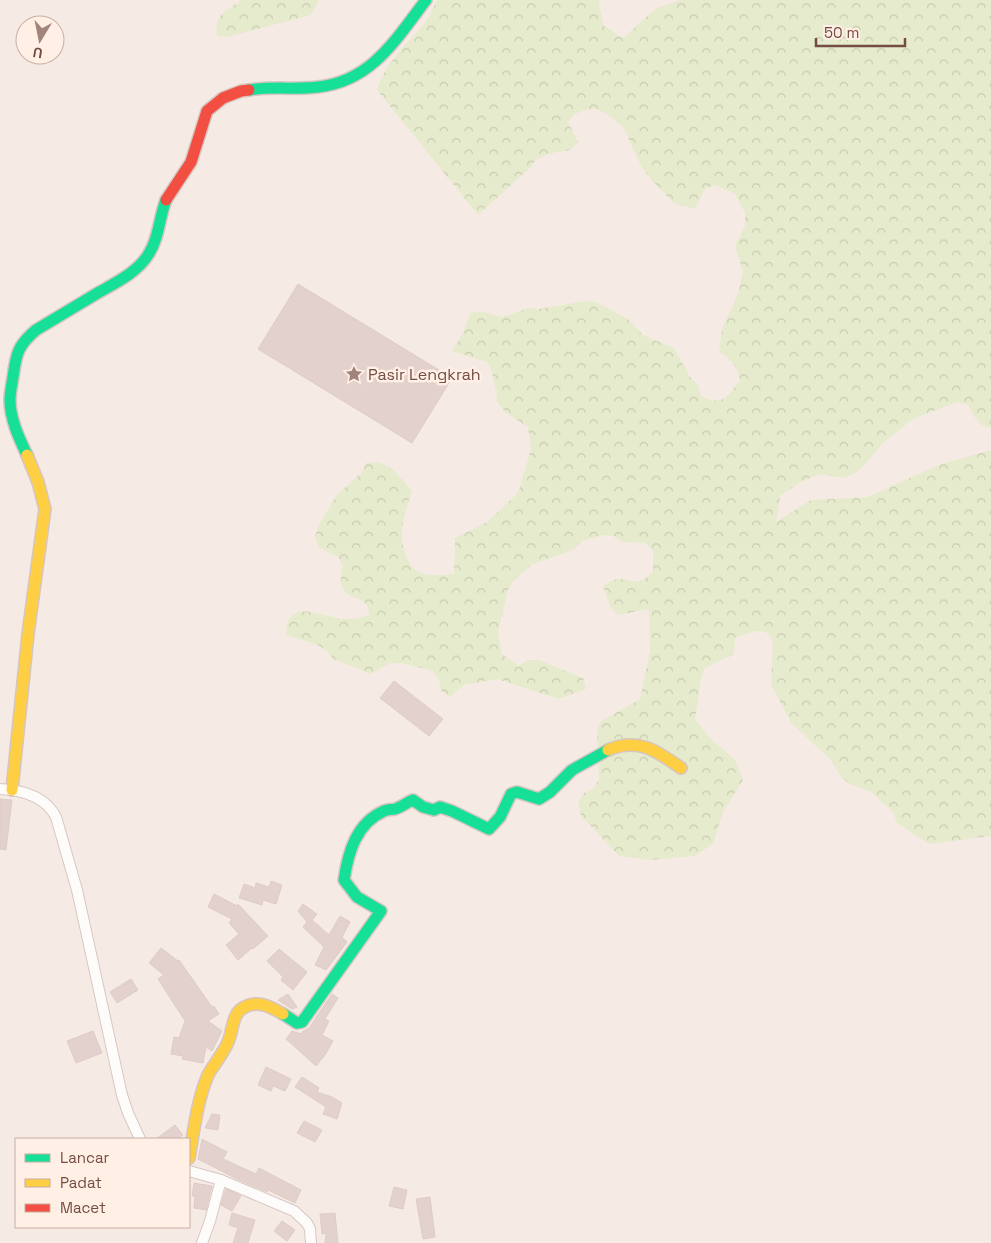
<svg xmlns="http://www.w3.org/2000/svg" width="991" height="1243" font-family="'Space Grotesk',sans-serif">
<defs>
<pattern id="forest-crowns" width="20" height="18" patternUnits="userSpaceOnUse" patternTransform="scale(1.25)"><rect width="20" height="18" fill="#e6ebcd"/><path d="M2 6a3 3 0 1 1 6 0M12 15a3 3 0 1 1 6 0" fill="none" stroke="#c9cbb1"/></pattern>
</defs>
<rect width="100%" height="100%" fill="#f6ebe4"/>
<g fill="url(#forest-crowns)">
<path d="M242,0H319L311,15L227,37L217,36C214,14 225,11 242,0Z"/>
<path d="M437,0H600L599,5L604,26L623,38L655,9L680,0H991V428C978,427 973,414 967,404L957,402L913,419L884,442L861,469L852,475L843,478L820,474L799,483L780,496L776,522L811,500L867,497L941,464L991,450V836L929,844L897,823L893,812L871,792L850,784L842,778L830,759L792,724L771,685L773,641L766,632L755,631L735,638L734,654L705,668L701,679L695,719L710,738L735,760L743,780L723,812L713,844L695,856L650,860L619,856L581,816L578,802L584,793L594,788L599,779L597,733L600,722L640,699L650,651L649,609L618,615L610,607L603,586C624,571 627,586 643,580C646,578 650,574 653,572V550L645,543L622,542L614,536L603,535L582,541L573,550L531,565L514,580L508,590L498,632L502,654L518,666L528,660H539L583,678L586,689L559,699L497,679L464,685L450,697L441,691L439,680L433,671L401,663H390L371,674L333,659L327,651L318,645L286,635C286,594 324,619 347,619C354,619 363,617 370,615C369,612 368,607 366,604C361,598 355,599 349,595C338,588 340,576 343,566L338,557L318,547L315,537L318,526L336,496L361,473L366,463C391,460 397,475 412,491C405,516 396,533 407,558C410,564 413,570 419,572C429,577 443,575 454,574L455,538L487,522L518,493L531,449L528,427L505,412L498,403L492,372L487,362L452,351L463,333L470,313L480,311L503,317L528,308L539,309L585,301L596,302L628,319L643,335L674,348L690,377L698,385L701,396C722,407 728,397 740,380C737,365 731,360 719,351L722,329L738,294L743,272L735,246L745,226V213L735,194L715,185L705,189L695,209L675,204L652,181L641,166L623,127L605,113L596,109L585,110L575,114L568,122L578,142L570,150L547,154L536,160L530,168L478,215L377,90C385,62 409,43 426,21C431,15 433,7 437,0Z"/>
</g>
<g fill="#e2d1cc" stroke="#dfccc6">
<polygon points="298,284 452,378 412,443 258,349"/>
<polygon points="394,681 443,719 429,736 380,698"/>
<polygon points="0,799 12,800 6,850 0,849"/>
<polygon points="271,881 282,885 276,904 263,900 262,905 239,898 244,884 255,888 256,883 269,887"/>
<polygon points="214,894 237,906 238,904 268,936 253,949 252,948 238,960 226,945 239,934 229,923 232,919 208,907"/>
<polygon points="303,904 317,914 312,920 329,935 340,916 350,922 342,937 347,942 326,970 315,965 324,947 303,927 307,922 298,911"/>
<polygon points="161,948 178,961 179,960 212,1007 214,1006 219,1014 208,1021 222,1031 212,1051 206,1047 203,1063 182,1059 183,1056 171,1054 174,1037 179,1038 185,1021 158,979 164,975 149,963"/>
<polygon points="279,949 307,972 293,990 281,980 283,977 267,961"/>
<polygon points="131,979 138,990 117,1003 110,992"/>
<polygon points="288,994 297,1007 292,1009 278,1000"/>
<polygon points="332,994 338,998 325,1019 329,1021 322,1035 333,1041 325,1055 316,1066 286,1039 292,1031 301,1034 302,1032 309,1028"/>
<polygon points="93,1031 102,1053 76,1063 67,1041"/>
<polygon points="266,1067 291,1079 285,1091 273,1086 271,1091 258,1085"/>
<polygon points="302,1077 319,1088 317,1092 332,1097 342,1103 337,1119 323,1114 326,1107 295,1087"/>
<polygon points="212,1114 220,1115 218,1130 205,1128"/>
<polygon points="304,1121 322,1130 315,1142 297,1133"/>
<polygon points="175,1125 183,1135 178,1139 156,1139"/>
<polygon points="202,1139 227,1152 223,1159 256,1174 259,1168 301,1190 295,1203 268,1190 267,1192 237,1179 198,1159"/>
<polygon points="194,1183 212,1186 206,1210 194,1208 195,1196 192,1196"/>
<polygon points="394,1187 407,1190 403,1209 389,1206"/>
<polygon points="226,1189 241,1196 232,1211 221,1205"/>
<polygon points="430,1197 435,1237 423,1239 416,1199"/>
<polygon points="232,1213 255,1220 248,1243 233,1243 238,1228 229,1225"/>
<polygon points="335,1213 338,1243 325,1243 326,1233 322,1234 320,1214"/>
<polygon points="282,1221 295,1230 287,1241 274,1231"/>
</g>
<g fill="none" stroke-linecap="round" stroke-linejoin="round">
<g stroke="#d7c7c2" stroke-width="12">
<g id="street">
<path d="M0,789C22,790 45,796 56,817L77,890L122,1095L128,1113L140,1139"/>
<polyline points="189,1171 221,1180 294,1211 307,1223 310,1229 311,1243"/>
<polyline points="202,1243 210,1221 221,1180"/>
</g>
</g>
<g stroke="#d6c6c1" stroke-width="14">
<g id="fast">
<path d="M249,90C272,86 295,90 318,87C372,81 396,39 426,0"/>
<path d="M27,455C19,438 10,419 10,400C10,392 12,384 13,377C16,354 18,345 36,330C56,318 76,306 96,294C113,284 137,273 148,255C159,239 159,218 166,200"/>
<path d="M283,1014L297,1023L302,1022L381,911L357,897L344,880C348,853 356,823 384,811C388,809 391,810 395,809C402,807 407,802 413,800L423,807L434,810L440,807L452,811L489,829L500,817L511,794L517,792L539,799L550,792L572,770L608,750"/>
</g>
</g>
<g stroke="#d6c6c1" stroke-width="14">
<g id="slow">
<path d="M608,750C638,737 657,751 681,768"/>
<polyline points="12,790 28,634 45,509 38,482 27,455"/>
<path d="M189,1158C194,1130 197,1101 208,1075C214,1064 223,1054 228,1042C233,1031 232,1014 243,1008C257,999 271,1007 283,1014"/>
</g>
</g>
<g stroke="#d6c6c1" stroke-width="14">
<polyline id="jam" points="166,200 191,162 207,111 223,98 241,91 249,90"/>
</g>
<use href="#street" stroke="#fefcfb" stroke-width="10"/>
<use href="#fast" stroke="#16e098" stroke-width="11"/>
<use href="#slow" stroke="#ffcf43" stroke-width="11"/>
<use href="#jam" stroke="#f24e42" stroke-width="11"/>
</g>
<defs>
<g id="sight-bare" transform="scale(1.35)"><path d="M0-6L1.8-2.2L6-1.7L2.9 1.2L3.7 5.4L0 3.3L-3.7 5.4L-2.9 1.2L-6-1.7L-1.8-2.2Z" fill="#a2847c" stroke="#ffefe4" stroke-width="2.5" paint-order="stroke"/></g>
</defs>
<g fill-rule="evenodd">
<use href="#sight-bare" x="354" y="374"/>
</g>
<g text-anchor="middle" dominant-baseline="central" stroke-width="5" stroke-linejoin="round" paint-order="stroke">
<g font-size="16" fill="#744c44" stroke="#ffefe4" text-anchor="start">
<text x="368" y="374">Pasir Lengkrah</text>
</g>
</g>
<rect x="15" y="1138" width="175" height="90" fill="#ffefe4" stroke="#c7aea4"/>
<rect x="25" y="1154" width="25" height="8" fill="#16e098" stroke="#c7aea4"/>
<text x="60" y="1163" font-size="15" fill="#744c44">Lancar</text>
<rect x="25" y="1179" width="25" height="8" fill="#ffcf43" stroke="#c7aea4"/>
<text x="60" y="1188" font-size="15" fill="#744c44">Padat</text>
<rect x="25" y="1204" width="25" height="8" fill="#f24e42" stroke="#c7aea4"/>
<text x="60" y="1213" font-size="15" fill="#744c44">Macet</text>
<g transform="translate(40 40) rotate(190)"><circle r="24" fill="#ffefe4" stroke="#c7aea4"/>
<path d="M0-4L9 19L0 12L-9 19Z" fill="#a2847c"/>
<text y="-8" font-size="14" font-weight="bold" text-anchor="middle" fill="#744c44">U</text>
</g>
<path d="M816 38v8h89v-8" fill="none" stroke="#744c44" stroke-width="2.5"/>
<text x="824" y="38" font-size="15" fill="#744c44" stroke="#ffefe4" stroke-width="4" paint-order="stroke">50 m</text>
</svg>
